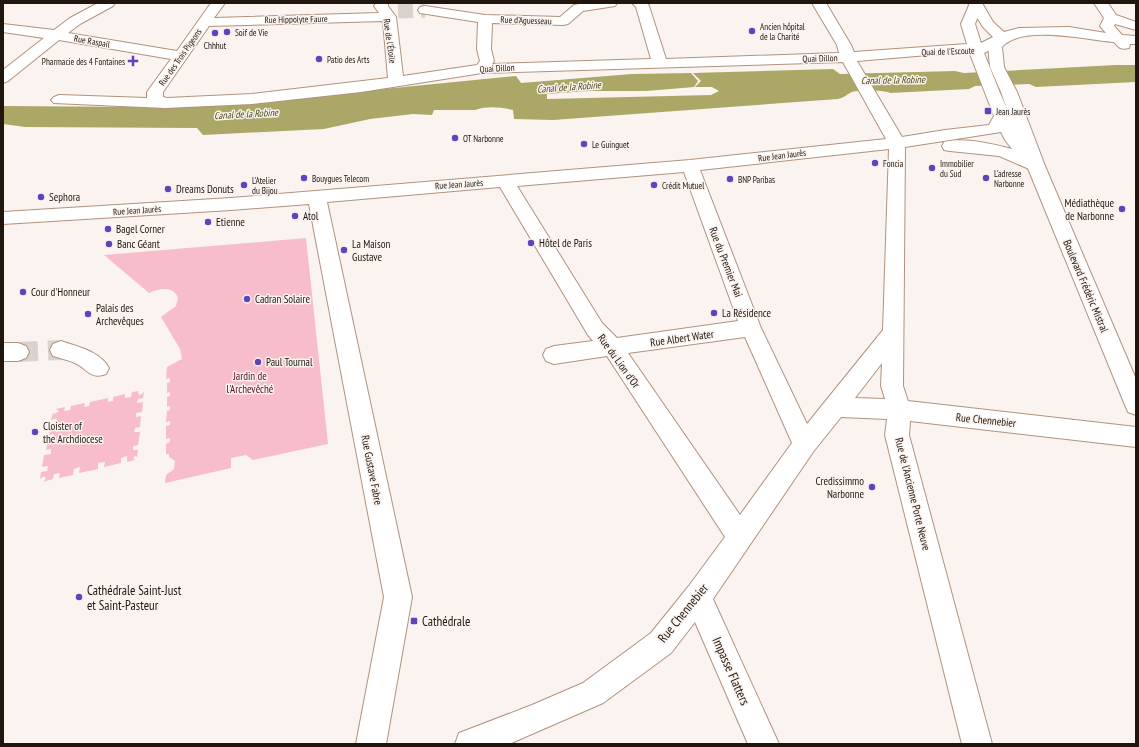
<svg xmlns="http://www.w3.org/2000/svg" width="1139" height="747" font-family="'PT Sans Narrow',sans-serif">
<rect width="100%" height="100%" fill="#faf3ef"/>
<g fill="#f7bdca">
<path d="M306,238L328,444L253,460L246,455L231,458V468L165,483L166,475L174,469L175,461L169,457V454H166V444L170,442V438L166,439V426L170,425V421L166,422L167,411L170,410V406L167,407V397L170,396V392L167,393V383L170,382V378L166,379L167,367L182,359L180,349L161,317L176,306L178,298C173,285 159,289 149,293L104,255Z"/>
<polygon points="139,391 138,393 140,395 144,392 143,398 138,399 137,403 143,402 142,412 136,413 136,417 141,416 140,427 135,428 134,432 140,432 138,445 133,446 133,450 138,450 137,457 135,456 133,458 135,460 127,462 127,456 121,458 121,463 104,467 105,462 98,463 98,469 79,473 80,467 74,469 73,475 59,478 60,473 54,474 53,479 43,482 46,479 44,476 40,479 41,472 47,471 48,466 42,467 44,455 51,454 51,449 46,450 48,439 53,438 54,434 49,435 51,424 56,423 57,418 51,420 53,413 55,414 59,411 56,409 65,407 64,411 70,410 71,406 85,403 84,407 89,406 90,402 108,398 108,402 113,401 113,397 125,394 125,398 131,397 132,392"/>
</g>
<path fill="#aba867" d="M1116,65H1136V82L1036,87L1029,84L975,86L969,89L890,93C883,90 860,90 852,92C847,94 846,97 838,99L553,120L514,119L513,110C501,107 487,106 475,110H434L432,115L413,114L370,119L324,129L203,135L197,128L25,127L3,124V106L143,107L259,103L384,89L516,76L521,83L632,74L691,73L698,81L694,87L646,91H588L547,94V99L711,95L719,91L712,87H695L701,81L693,73L833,69L840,74L955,71L964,73Z"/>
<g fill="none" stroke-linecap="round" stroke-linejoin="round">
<polyline stroke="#d9d2cd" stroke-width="15" stroke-dasharray="15 8" stroke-linecap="butt" points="398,11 425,10"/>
<polyline stroke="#d9d2cd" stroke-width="20" stroke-dasharray="20 10" stroke-linecap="butt" points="18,352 61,350"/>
<g stroke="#b1927d" stroke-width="2">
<g id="minor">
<path d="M98,3H115L113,6L80,24L68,33L177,51L211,3H225L214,18L379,13L374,6L376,3H388V6L396,17L403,76L477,65L480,61L477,49L478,22L420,13L418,10L420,7L425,6L485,15L560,17L574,5L579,4L617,3L615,6L583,11L568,24L563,25L492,23L491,49L494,61L492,64L651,59L636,7L632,3H647L649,6L666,59L839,53L837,45L812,3H826L851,45L854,52L967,44L961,24L970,3H980L982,6L975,24L981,43L997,35L1002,34L1007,35L1009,38L1007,41L984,53L1000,93L1020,138L1045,166L1042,170L1036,172L999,156L950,151L944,150L942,146L944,142C963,137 993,144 1012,149L1005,140L1001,132L905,147L903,386L908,401L1136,427V447L910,421L909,435L992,744H962L885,435L887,419L841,417L813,452L713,599L779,744H748L695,622L671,653L603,703L509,744H455L459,733L532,705L583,683L651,633L688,587L725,537L607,356L554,364L546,361L543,355L546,349L554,346L593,341L588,335L500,187L327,202L412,597L386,744H356L384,597L309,204L231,210L3,224V212L231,198L690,160L886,139L843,62L482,73L361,92L252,104L165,108L54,103L51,100L54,97L59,95L147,98V92L171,59L59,40L8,81L3,83V70L44,38L3,32V24L54,30L70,18ZM383,21L388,78L252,94L167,98L163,97V92L209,26ZM964,52L970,54L994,116L989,125L945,130L902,137L857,61ZM889,149L883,330L807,424L761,328L700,170ZM684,172L738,321L617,338L602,323L517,186ZM745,337L792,443L740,515L628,353ZM882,363L881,386L885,399L855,398Z"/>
<path d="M61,341C78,347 100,351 109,368L106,374C90,380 88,369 75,363C68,360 60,358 53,356L50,350L53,344Z"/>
<polygon points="3,343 18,343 26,346 29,352 26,358 18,361 3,361"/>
</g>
</g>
<g stroke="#b1927d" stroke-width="2">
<path id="major" d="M968,3H982L993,22L1004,32L1019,28L1069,27L1106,33L1100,26L1104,18L1094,3H1108L1116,15L1136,22V30L1115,24L1114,26L1122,35L1136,36V44H1130L1129,48C1121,50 1119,48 1114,42C1087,40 1022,24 1002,47L1004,67L1017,92L1045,166L1136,379V415L1128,412L1125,405L1027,166L1001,92L990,67L988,46L994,38L983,27Z"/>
</g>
<use href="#minor" fill="#fff" fill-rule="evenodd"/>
<use href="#major" fill="#fff" fill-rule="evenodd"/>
</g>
<g fill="#5e44bc" stroke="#faf3ef" stroke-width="1.5">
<circle cx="752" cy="31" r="4"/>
<circle cx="227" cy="32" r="4"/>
<circle cx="215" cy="33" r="4"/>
<circle cx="319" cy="59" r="4"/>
<path d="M131 55h4v4h4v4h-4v4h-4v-4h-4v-4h4z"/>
<rect x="984" y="107" width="8" height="8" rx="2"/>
<circle cx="455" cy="138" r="4"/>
<circle cx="584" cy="144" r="4"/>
<circle cx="875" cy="163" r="4"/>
<circle cx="932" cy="168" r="4"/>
<circle cx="304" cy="178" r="4"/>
<circle cx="986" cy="178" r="4"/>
<circle cx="730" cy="179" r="4"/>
<circle cx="244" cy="185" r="4"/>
<circle cx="654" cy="185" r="4"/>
<circle cx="168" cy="189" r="4"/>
<circle cx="41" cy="197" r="4"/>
<circle cx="1122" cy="209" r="4"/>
<circle cx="295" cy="216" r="4"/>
<circle cx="208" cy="222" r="4"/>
<circle cx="108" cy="229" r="4"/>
<circle cx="531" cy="243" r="4"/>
<circle cx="109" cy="244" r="4"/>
<circle cx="344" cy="250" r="4"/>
<circle cx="23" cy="292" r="4"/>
<circle cx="247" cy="299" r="4"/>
<circle cx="714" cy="313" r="4"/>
<circle cx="88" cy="314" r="4"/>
<circle cx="258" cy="362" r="4"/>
<circle cx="35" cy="432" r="4"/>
<circle cx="872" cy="487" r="4"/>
<circle cx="79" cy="597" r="4"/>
<rect x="410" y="617" width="8" height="8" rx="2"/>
</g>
<g text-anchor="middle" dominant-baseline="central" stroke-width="3" stroke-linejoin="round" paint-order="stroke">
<g font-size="9" fill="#21160e" stroke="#faf3ef">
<text transform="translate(296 19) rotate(-1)">Rue Hippolyte Faure</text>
<text transform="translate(526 20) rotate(2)">Rue d'Aguesseau</text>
<text transform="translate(92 41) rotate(10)">Rue Raspail</text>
<text transform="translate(390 41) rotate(82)">Rue de l'Étoile</text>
<text transform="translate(948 51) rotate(-2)">Quai de l'Escoute</text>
<text transform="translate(180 57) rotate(-55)">Rue des Trois Pigeons</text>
<text transform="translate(820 58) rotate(-2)">Quai Dillon</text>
<text transform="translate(497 68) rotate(-3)">Quai Dillon</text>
<text transform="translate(782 155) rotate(-7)">Rue Jean Jaurès</text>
<text transform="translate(459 184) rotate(-4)">Rue Jean Jaurès</text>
<text transform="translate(137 210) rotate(-4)">Rue Jean Jaurès</text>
</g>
<g font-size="9" fill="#21160e" stroke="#faf3ef" text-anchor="start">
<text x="760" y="26">Ancien hôpital<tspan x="760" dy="10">de la Charité</tspan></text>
<text x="235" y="32">Soif de Vie</text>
<text x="215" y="45" text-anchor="middle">Chhhut</text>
<text x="327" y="59">Patio des Arts</text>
<text x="125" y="61" text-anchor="end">Pharmacie des 4 Fontaines</text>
<text x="996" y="111">Jean Jaurès</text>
<text x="463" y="138">OT Narbonne</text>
<text x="592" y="144">Le Guinguet</text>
<text x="883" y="163">Foncia</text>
<text x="940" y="163">Immobilier<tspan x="940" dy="10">du Sud</tspan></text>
<text x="994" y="173">L'adresse<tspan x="994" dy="10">Narbonne</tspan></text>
<text x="312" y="178">Bouygues Telecom</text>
<text x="738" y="179">BNP Paribas</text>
<text x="252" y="180">L'Atelier<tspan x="252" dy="10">du Bijou</tspan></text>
<text x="662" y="185">Crédit Mutuel</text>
</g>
<g font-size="10" font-style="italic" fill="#494613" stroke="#faf3ef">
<text transform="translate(893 80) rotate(-1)">Canal de la Robine</text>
<text transform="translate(569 87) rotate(-4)">Canal de la Robine</text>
<text transform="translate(246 114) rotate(-3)">Canal de la Robine</text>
</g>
<g font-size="11" fill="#21160e" stroke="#faf3ef" text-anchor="start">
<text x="176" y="189">Dreams Donuts</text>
<text x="49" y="197">Sephora</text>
<text x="1114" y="203" text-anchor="end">Médiathèque<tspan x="1114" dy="13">de Narbonne</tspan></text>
<text x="303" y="216">Atol</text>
<text x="216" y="222">Etienne</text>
<text x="116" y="229">Bagel Corner</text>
<text x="539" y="243">Hôtel de Paris</text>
<text x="117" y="244">Banc Géant</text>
<text x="352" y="244">La Maison<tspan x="352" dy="13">Gustave</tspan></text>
<text x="31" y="292">Cour d'Honneur</text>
<text x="255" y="299">Cadran Solaire</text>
<text x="96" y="308">Palais des<tspan x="96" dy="13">Archevêques</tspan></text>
<text x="722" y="313">La Résidence</text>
<text x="266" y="362">Paul Tournal</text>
<text x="43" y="426">Cloister of<tspan x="43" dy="13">the Archdiocese</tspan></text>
<text x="864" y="481" text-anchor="end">Credissimmo<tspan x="864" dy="13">Narbonne</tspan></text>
</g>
<g font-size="11" fill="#21160e" stroke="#faf3ef">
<text transform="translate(726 262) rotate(69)">Rue du Premier Mai</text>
<text transform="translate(1086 286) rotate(67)">Boulevard Frédéric Mistral</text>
<text transform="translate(682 338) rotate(-8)">Rue Albert Water</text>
<text transform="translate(619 361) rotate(54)">Rue du Lion d'Or</text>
<text transform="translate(986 420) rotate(6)">Rue Chennebier</text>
<text transform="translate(372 470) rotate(79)">Rue Gustave Fabre</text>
<text transform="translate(913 494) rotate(76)">Rue de l'Ancienne Porte Neuve</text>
</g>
<g font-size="11" fill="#5b0729" stroke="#faf3ef">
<text x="250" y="376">Jardin de<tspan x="250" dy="13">l'Archevêché</tspan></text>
</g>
<g font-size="13" fill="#21160e" stroke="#faf3ef" text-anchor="start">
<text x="87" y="590">Cathédrale Saint-Just<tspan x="87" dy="15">et Saint-Pasteur</tspan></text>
<text x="422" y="621">Cathédrale</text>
</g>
<g font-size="13" fill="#21160e" stroke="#faf3ef">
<text transform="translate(683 613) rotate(-51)">Rue Chennebier</text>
<text transform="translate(731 671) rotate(66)">Impasse Flatters</text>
</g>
</g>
<rect width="1139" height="747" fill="none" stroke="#21160e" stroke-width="8"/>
</svg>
